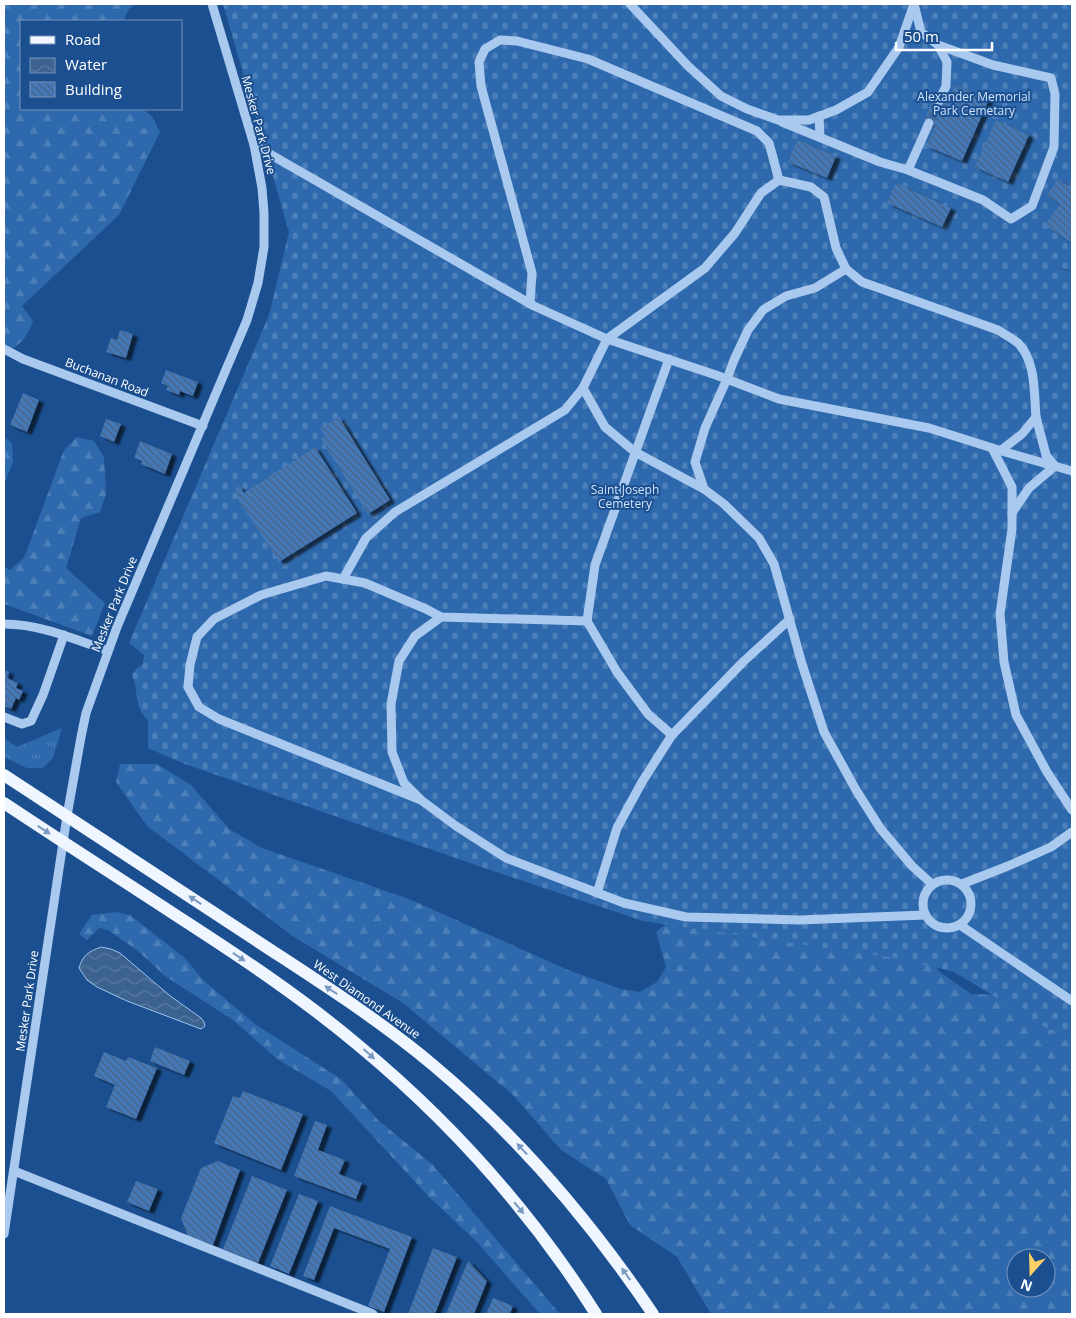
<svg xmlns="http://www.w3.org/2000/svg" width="1076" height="1318" font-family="'Open Sans',sans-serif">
<defs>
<pattern id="grass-tufts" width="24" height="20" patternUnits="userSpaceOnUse" patternTransform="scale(1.25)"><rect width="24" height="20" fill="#2e69ad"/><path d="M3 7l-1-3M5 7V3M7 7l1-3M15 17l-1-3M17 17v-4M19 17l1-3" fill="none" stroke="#4d80b9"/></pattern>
<pattern id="forest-firs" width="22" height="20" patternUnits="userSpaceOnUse" patternTransform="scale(1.25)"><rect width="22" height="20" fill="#2e69ad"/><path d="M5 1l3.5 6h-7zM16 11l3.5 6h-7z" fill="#4d80b9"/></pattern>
<pattern id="cemetery-stones" width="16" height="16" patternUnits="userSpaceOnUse" patternTransform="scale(1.25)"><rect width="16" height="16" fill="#2e69ad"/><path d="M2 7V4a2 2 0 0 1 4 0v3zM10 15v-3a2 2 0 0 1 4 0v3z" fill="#4d80b9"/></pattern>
<pattern id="water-waves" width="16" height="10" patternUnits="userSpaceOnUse" patternTransform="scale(1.25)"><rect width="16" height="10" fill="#3c6290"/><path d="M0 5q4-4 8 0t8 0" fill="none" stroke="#597aa1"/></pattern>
<pattern id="building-back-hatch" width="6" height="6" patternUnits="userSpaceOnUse" patternTransform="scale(1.25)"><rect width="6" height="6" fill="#4478b7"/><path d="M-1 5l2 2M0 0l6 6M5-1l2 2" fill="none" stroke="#486282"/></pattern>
<filter id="shadow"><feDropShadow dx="5" dy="3" stdDeviation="1" flood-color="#0009"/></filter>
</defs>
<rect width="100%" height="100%" fill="#1b4f8f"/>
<polygon fill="url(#grass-tufts)" points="62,728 53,758 43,768 27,768 4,757 4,738 17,747"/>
<g fill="url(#forest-firs)" fill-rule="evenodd">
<path d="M4,4H135L129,9L123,21H21V109H142L152,116L160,132L119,215L22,306L33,321C26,338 22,345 4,352Z"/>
<polygon points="4,437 12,443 13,462 4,484"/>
<polygon points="77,437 94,441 104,457 106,494 100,512 81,518 66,568 105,603 92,636 4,604 4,567 10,570 24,558 64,450"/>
<path d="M120,764H157L191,785L229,829L262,848L409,899L568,970L621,989L640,992L657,982L666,967L656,932L671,920L916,944L940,972L971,994L1010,995L1072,1016V1314H711L677,1257L630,1225L606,1179L561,1150L513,1095L403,1003L294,937L147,826L116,782ZM1016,1258H1046V1288H1016Z"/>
<polygon points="116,912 130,915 185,958 203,980 255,1024 341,1079 379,1121 432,1164 560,1314 540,1314 476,1241 429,1197 331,1091 277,1059 233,1020 165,976 138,951 108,930 99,928 87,940 79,934 92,915"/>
</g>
<path fill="url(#cemetery-stones)" d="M223,4H1072V271L1045,264L1072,272V1034L1048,1029L954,972L902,959L643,921L493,871L185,764L148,748V720C134,708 139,691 132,675L137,668L143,664L144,655L129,643L269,315L289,232Z"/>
<path fill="url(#water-waves)" stroke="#9cc4f0" d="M101,947L111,949L120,953L169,995L201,1018L204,1022L205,1026L201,1029L127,1001L97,987L87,980L79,968C83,955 88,952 101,947Z"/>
<g fill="url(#building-back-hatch)" filter="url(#shadow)">
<polygon points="955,85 989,99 962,161 926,146 935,126 924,121 933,99 947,105"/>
<polygon points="996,120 1029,135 1008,182 975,167"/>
<polygon points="797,140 836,156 827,178 788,162"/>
<polygon points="1058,179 1068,186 1072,180 1072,243 1045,225 1060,204 1047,195"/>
<polygon points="896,183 951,208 942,227 887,203"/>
<polygon points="120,330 133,334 126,358 106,352 111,338 117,340"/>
<polygon points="166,370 198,382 193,396 180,391 179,395 166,390 168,386 161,383"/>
<polygon points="23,393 39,400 27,432 10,425"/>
<polygon points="339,417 390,500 368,514 321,439 325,436 320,429"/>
<polygon points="106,419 121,424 114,442 100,436"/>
<polygon points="140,441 172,454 165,474 141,464 142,461 134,458"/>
<polygon points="315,447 357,513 279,562 237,498 239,496 234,489 239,486 244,493"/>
<polygon points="4,670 9,672 7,678 18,683 16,688 23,691 19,700 16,698 11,709 4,706"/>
<polygon points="155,1047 190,1061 184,1075 150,1061"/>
<polygon points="104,1052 126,1061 128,1057 157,1068 136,1119 106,1107 115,1085 94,1076"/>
<polygon points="243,1091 303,1114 281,1170 214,1143 233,1096 240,1098"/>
<polygon points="315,1121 327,1125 318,1150 345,1160 339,1174 362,1183 356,1199 294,1176"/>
<polygon points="218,1161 240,1170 213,1245 188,1236 181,1218 201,1168"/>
<polygon points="252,1176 287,1190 258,1263 223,1249"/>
<polygon points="136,1181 158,1189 149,1211 127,1202"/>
<polygon points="299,1194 318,1201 289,1274 270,1266"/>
<polygon points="330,1206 412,1237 384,1312 368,1306 390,1249 334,1228 314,1280 303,1276"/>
<polygon points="433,1248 457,1257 435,1314 408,1314"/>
<polygon points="468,1261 487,1281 474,1314 446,1314"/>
<polygon points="493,1298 513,1306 510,1314 486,1314"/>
</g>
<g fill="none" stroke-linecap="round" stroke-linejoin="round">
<polyline stroke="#3d69a0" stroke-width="9" stroke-dasharray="9 4.5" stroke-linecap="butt" points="929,123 939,101"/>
<g stroke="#a9c9ee" stroke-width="9">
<polyline points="630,4 688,66 721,96 747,109 778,120 809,120 836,110 868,92 899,47 914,4"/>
<polyline points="914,4 921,32 938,45 947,62 946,86 939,101"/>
<polyline points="819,116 820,137"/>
<polyline points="782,122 880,162 908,170 929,123"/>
<polyline points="254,145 534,306 607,339 716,375 779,399 929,428 1005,452 1072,471"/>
<polyline points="908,170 983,200 1011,219 1032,206 1054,147 1055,94 1051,78 993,65 938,45"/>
<path d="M779,180L811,187L824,197L836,248L846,269L862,282L998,330C1004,334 1012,338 1018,343C1036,361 1034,393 1036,417"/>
<polyline points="846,269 815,288 786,296 763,310 748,330 734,360 727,379 705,428 695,462 704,489 724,504 759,538 774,564 802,664 824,732 856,790 880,828 912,866 932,884"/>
<polyline points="530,304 532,273 481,86 479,62 485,49 500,40 517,41 588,59 757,131 769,143 779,180"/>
<polyline points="4,349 23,359 203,426"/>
<polyline points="583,388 605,427 635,452 704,489"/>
<polyline points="992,448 1012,487 1012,529 1000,614 1004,662 1016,715 1047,772 1072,810"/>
<polyline points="1000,451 1022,434 1036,417 1046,455 1055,466 1029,488 1012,513"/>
<polyline points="343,579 366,538 395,512 565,410 583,388 607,339 705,268 735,233 761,193 779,180"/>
<polyline points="441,617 415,636 399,661 391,704 392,752 404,783 421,800 456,826 506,858 624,903 686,917 800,920 925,915"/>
<polyline points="587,621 595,565 669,359"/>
<path d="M4,624C40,624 74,639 108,651"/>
<polyline points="4,717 22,724 31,721 43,695 64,635"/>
<polyline points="672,735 744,661 790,619"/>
<polyline points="421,800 219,719 199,707 188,687 190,665 197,637 214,619 261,595 326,576 365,583 426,609 441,617 587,621 617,672 648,714 672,735 642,782 617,828 597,893"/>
<circle cx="947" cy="904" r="24"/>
<polyline points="962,884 1008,866 1051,847 1072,832"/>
<polyline points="960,925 1072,1001"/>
<polyline points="14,1171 373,1314"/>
<polyline points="4,1234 67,816 81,737 86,713 117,627 247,320 258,283 264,247 264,213 262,188 254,145 212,4"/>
</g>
<g stroke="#f0f6ff" stroke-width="12">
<path d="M4,775C86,829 168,883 251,937C313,978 376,1017 433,1065C519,1137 591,1222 653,1314"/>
<path d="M4,803C61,841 119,878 177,916C239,956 301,997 358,1045C450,1121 532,1213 596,1314"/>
</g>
</g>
<defs><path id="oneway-solid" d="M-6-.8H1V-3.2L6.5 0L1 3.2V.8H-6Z" transform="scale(1.25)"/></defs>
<g fill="#7b9ac1">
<use href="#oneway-solid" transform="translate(44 830) rotate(33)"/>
<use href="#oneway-solid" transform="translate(195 900) rotate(-147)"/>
<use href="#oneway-solid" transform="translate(239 957) rotate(34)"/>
<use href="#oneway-solid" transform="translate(331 990) rotate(-147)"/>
<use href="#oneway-solid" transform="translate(369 1054) rotate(42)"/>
<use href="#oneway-solid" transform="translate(522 1149) rotate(-133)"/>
<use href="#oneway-solid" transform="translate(519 1208) rotate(50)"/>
<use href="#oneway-solid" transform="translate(626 1274) rotate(-126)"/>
</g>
<g text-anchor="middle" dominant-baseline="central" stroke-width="4" stroke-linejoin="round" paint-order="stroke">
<g font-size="12" fill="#cfe3fa" stroke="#1b4f8f">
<text x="974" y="96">Alexander Memorial<tspan x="974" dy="14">Park Cemetary</tspan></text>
<text x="625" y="489">Saint Joseph<tspan x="625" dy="14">Cemetery</tspan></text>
</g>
<g font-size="12" fill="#fff" stroke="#1b4f8f">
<text transform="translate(259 125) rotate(75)">Mesker Park Drive</text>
<text transform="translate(107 377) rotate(21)">Buchanan Road</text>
<text transform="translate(114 604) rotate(-68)">Mesker Park Drive</text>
<text transform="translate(367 999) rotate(35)">West Diamond Avenue</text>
<text transform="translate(27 1001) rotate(-82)">Mesker Park Drive</text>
</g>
</g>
<rect width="1076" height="1318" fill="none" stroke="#ffffff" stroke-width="10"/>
<rect x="20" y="20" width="162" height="90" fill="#1b4f8f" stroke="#7695bc"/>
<rect x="30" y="36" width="25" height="8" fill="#f0f6ff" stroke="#7695bc"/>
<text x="65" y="45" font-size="15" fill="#ffffff">Road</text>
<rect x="30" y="58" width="25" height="15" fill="url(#water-waves)" stroke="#7695bc"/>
<text x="65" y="70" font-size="15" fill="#ffffff">Water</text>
<rect x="30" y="82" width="25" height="15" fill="url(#building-back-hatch)" stroke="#7695bc"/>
<text x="65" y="95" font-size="15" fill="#ffffff">Building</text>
<g transform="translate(1031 1273) rotate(200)"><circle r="24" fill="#1b4f8f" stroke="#7695bc"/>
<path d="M0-4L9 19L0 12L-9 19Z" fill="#ffd166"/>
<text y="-8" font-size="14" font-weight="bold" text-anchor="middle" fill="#ffffff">N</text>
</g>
<path d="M896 42v8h96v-8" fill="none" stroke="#ffffff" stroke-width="2.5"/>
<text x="904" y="42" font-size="15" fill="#ffffff" stroke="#1b4f8f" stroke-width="4" paint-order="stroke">50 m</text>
</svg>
